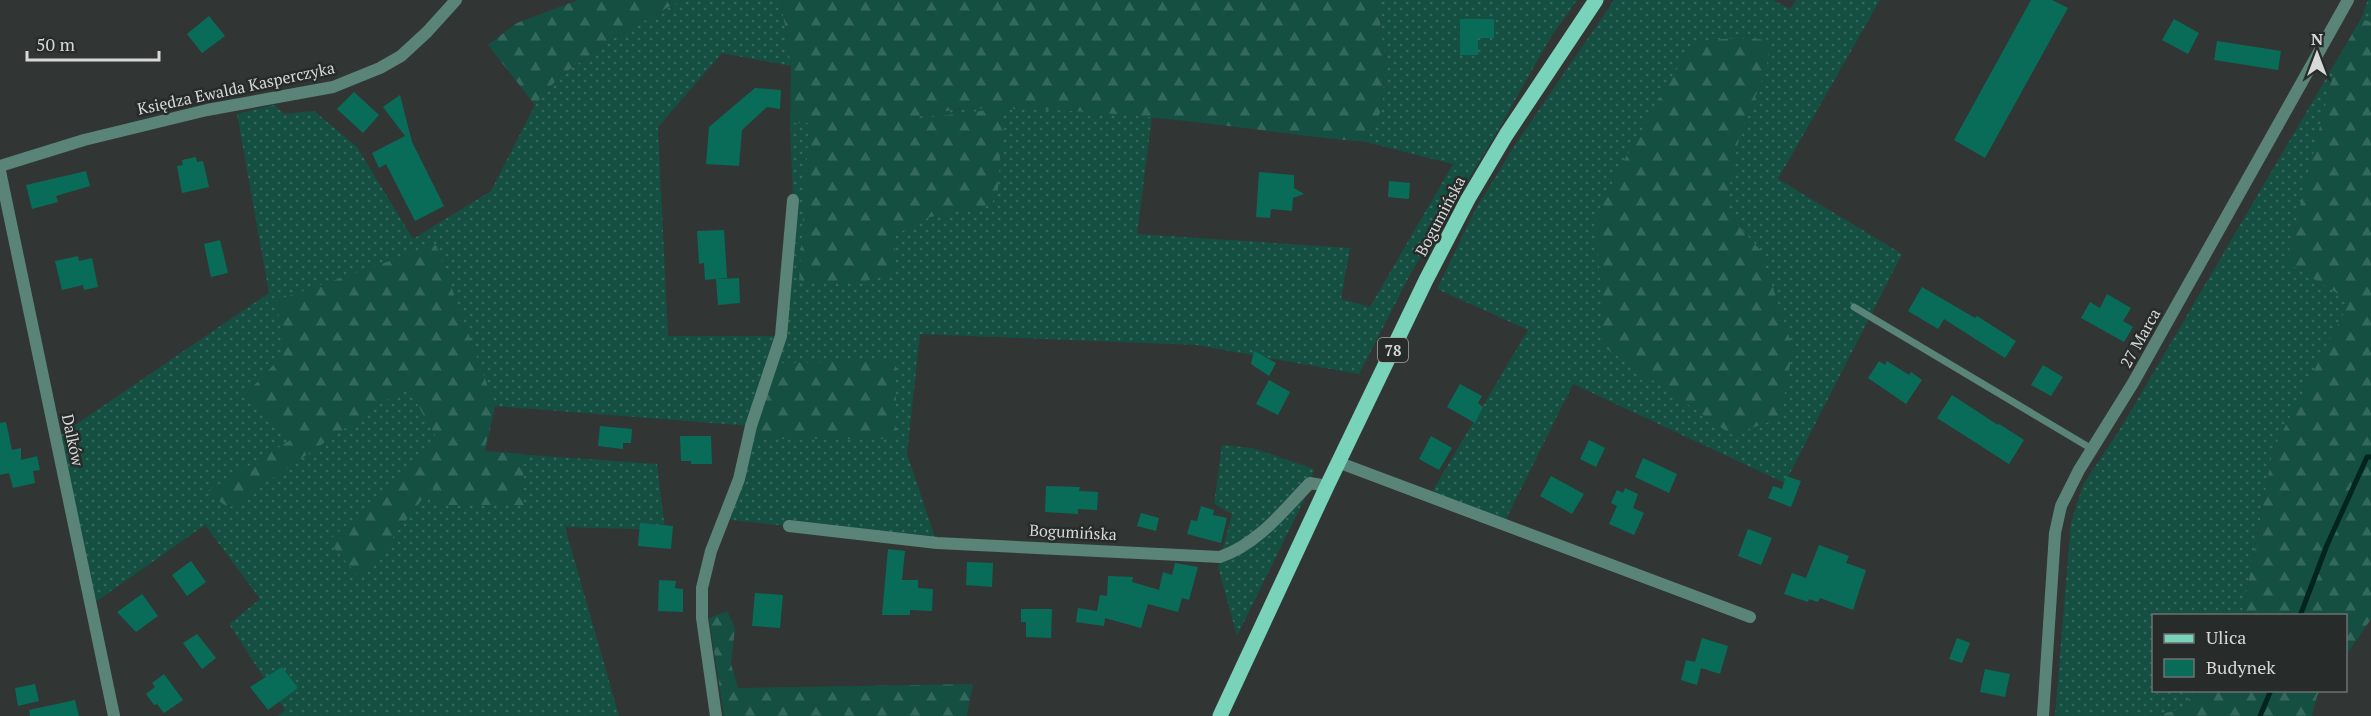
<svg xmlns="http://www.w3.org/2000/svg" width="2371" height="716" font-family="'PT Serif',serif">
<defs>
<pattern id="grass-dots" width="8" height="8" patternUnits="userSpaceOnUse" patternTransform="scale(1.5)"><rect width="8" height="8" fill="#144f42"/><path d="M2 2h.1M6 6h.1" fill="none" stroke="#35685d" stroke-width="1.8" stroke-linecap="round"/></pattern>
<pattern id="forest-firs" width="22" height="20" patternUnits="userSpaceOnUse" patternTransform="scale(1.5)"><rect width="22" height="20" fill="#144f42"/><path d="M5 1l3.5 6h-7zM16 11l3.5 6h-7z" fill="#35685d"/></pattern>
</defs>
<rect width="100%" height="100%" fill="#313634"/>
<g fill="url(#grass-dots)">
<polygon points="681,0 781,0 791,66 722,53 658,127 668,336 781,336 793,200 790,123 896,121 962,108 1060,109 1152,117 1137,234 1350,248 1341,299 1370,307 1453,164 1366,142 1382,109 1385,60 1377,0 1577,0 1549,40 1493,139 1411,273 1359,374 1196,345 920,334 907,454 937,543 723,519 748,439 896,361 751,426 495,406 485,452 657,464 665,530 565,527 619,716 278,716 285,710 229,624 260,599 205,525 91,605 56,438 269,293 237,114 274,105 284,114 314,111 357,147 413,239 491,191 535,105 558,78 609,41"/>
<polygon points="1614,0 1773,0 1790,9 1796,0 1880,0 1778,179 1902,254 1785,483 1573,384 1503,525 1429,497 1528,330 1437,289 1475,210 1515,145"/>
<polygon points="2368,0 2371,0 2371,22 2361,19 2351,301 2273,450 2243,611 2240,615 2154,616 2154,690 2194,691 2183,709 2151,716 2055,716 2071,522 2083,485 2122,426 2361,19"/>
<polygon points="1222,445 1252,448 1314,469 1304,500 1237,636 1218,567 1232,514 1214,504"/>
</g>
<g fill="url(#forest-firs)" fill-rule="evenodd">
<polygon points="578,0 681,0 609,41 558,78 535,105 488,45 517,23"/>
<path d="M781,0H1377L1385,60L1382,109L1366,142C1245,130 1125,109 1003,109L998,190L991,205L930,217L895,235L894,274L857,283H799L809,123H790L791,66ZM962,108L996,109L906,120L907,119Z"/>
<polygon points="2361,19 2371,22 2371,619 2346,655 2346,616 2240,615 2243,611 2273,450 2350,301 2286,262 2336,62"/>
<polygon points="1739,38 1771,40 1766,71 1740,133 1725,210 1761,251 1793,349 1780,418 1732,435 1604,347 1596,215 1618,171 1693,41"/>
<polygon points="436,245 495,406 484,451 523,454 524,505 429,505 434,484 361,579 328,541 421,460 435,435 407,386 229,508 206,492 292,439 244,396 283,355 277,300"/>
<polygon points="896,361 896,439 748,439 773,363"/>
<polygon points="727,611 735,628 731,664 738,688 973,684 967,716 724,716 709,618"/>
<polygon points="2194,691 2194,690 2320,691 2317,696 2312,716 2151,716 2183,709"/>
</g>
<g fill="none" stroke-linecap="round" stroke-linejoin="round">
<g stroke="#01251d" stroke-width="5">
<polyline points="2300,616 2327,545 2367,457 2371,457"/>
<polyline points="2260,716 2271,690"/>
</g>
</g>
<g fill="#096c59">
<polygon points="2031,0 2052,0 2068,8 1985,158 1954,140"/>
<polygon points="209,16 225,36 202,53 187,34"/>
<polygon points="1460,19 1494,19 1494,38 1478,38 1478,55 1460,55"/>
<polygon points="2174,19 2199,33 2188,54 2162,40"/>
<polygon points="2217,41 2281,51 2278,70 2214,60"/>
<polygon points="755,88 781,90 780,109 767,107 742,130 739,166 706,164 709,127"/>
<polygon points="354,92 379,115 363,133 337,109"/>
<polygon points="400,95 412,142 444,206 415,221 386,164 379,168 372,153 405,136 383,107"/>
<polygon points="196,157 197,162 203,161 209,187 182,193 177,166 183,165 182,160"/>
<polygon points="86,171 90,186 56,196 58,202 32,209 26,185"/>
<polygon points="1259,172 1294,175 1294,188 1304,194 1293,198 1292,211 1271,209 1270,218 1256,217"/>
<polygon points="1389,181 1410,183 1409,199 1388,197"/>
<polygon points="724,230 727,278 705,280 704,263 699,264 697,231"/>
<polygon points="220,240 228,273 211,277 204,244"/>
<polygon points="78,256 79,261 92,258 98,287 84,290 83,285 62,290 55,261"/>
<polygon points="739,278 740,303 718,305 716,279"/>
<polygon points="1922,287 1975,318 1977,316 2016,341 2005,358 1944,319 1938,329 1908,311"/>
<polygon points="2107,294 2131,308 2123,321 2133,327 2124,342 2081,318 2090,302 2100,308"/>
<polygon points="1254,351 1276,363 1269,376 1251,364"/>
<polygon points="1879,361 1885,365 1887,361 1909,375 1911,372 1922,380 1906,404 1868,378"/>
<polygon points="2043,365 2063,377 2051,396 2031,385"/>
<polygon points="1269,380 1290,392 1278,415 1256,404"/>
<polygon points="1460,384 1482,396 1478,403 1483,407 1475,423 1447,407"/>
<polygon points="1952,395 1998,425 1999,424 2024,440 2009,464 1937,418"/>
<polygon points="6,422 12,450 21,448 21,460 37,456 40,470 33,471 35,483 13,488 9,473 0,475 0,423"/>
<polygon points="600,426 632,429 631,443 623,443 623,449 598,446"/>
<polygon points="680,436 711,436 712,464 691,464 691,461 681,461"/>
<polygon points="1431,436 1452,448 1439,470 1419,459"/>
<polygon points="1589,440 1605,448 1596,467 1580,459"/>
<polygon points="1643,458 1677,474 1669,493 1635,477"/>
<polygon points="1551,476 1584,494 1572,514 1540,496"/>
<polygon points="1786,476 1801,481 1791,507 1768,498 1773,486 1782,489"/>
<polygon points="1046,486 1080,487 1079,491 1098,492 1097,510 1078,509 1078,514 1045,512"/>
<polygon points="1625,488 1638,494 1633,508 1644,513 1634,535 1609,524 1617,506 1611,503 1617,490 1623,493"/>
<polygon points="1201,506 1214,510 1213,515 1227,518 1221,543 1187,534 1191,520 1197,521"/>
<polygon points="1141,513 1159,518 1156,531 1137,526"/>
<polygon points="640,523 673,526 671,549 638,546"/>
<polygon points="1748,529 1772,538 1761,565 1738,556"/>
<polygon points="1819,545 1849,556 1846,563 1866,570 1853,610 1820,598 1818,602 1809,599 1808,602 1784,594 1792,573 1806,578"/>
<polygon points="888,549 905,551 902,580 918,580 918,588 933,589 932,611 910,610 910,615 882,615"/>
<polygon points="191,561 206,582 187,596 172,575"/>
<polygon points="967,562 993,563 992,587 966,585"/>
<polygon points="1175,563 1198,567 1189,600 1182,598 1178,612 1148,604 1141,628 1105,618 1104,626 1076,622 1078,608 1097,611 1100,595 1107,596 1108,576 1133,577 1132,582 1159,590 1163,572 1172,575"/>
<polygon points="659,580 676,581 675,588 683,589 683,612 658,611"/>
<polygon points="755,593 783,595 780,628 752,626"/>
<polygon points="142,594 158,616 136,632 117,612"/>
<polygon points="1021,609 1052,609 1051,638 1026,637 1026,622 1021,622"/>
<polygon points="197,634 216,658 202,669 183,643"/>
<polygon points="1702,638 1728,646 1720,674 1701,668 1697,685 1681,680 1686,660 1695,662"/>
<polygon points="1957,638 1970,643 1962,663 1949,659"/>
<polygon points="282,667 298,688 268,710 250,687"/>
<polygon points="1985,669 2010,674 2005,697 1980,692"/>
<polygon points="164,674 183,700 164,713 157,704 154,705 146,694 155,687 152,683"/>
<polygon points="35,684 39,701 18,706 15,688"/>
<polygon points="75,700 79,716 30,716 29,710"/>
</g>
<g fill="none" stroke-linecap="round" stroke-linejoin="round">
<polyline stroke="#5a8478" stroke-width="7" points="1854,307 2092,449"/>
<g stroke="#5a8478" stroke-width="12">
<polyline points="0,166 84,140 207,110 333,87 380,68 401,56 427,32 456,0"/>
<polyline points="0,171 114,716"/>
<polyline points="1340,463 1750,617"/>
<path d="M789,526L937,543L1220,557C1258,544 1283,511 1310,483L1327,486"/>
<polyline points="716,716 702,618 702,588 711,551 739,479 751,426 781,336 793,200"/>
<polyline points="2043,716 2055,533 2061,506 2079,470 2133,383 2348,0"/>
</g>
<polyline stroke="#79d2ba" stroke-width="15" points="1220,716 1327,486 1426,280 1468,199 1506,135 1596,0"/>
</g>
<g text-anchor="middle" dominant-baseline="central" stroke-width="5" stroke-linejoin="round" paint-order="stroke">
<rect fill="#272c2a" stroke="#a2a5a4" stroke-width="1.5" x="1378" y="338" width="30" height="24" rx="4.5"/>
<g font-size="15" font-weight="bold" fill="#d6d9d8">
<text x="1393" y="350">78</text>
</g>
<g font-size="16" fill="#d6d9d8" stroke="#272c2a">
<text transform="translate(236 88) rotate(-12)">Księdza Ewalda Kasperczyka</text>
<text transform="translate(1440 216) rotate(-62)">Bogumińska</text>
<text transform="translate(2140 338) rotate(-61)">27 Marca</text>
<text transform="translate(73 440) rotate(78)">Dalków</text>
<text transform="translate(1073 532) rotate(3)">Bogumińska</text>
</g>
</g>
<rect x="2152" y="614" width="195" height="78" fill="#272c2a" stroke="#6d7170" stroke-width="1.5"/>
<rect x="2164" y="634" width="30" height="9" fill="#79d2ba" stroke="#6d7170" stroke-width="1.5"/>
<text x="2206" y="644" font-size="18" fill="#d6d9d8">Ulica</text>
<rect x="2164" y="659" width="30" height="18" fill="#096c59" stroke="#6d7170" stroke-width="1.5"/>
<text x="2206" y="674" font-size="18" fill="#d6d9d8">Budynek</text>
<g transform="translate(2317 54)" stroke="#272c2a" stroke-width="4.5" paint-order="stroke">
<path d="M0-4.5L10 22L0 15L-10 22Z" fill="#d6d9d8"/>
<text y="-9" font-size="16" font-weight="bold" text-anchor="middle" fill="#d6d9d8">N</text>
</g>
<path d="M27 51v9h132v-9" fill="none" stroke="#d6d9d8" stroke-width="3"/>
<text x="36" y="51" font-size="18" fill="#d6d9d8" stroke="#272c2a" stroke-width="4.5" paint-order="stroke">50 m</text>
</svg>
